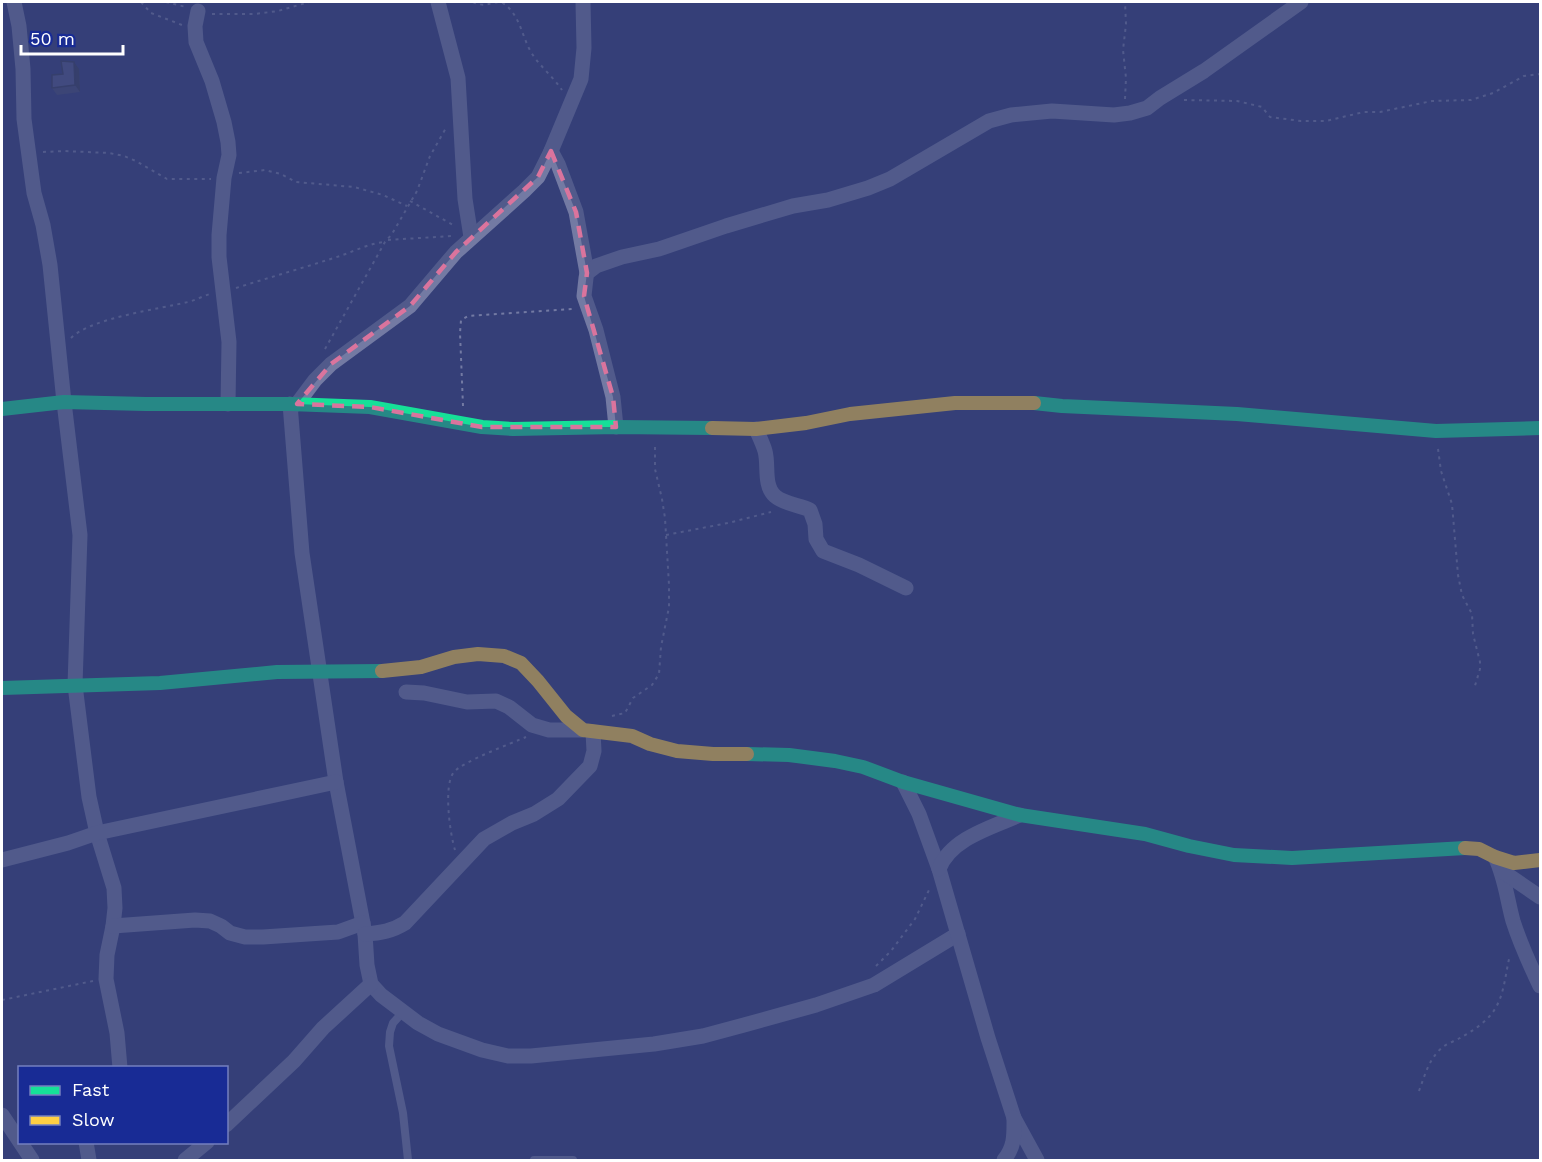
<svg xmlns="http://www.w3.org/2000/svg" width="1542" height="1162" font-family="'Work Sans',sans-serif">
<rect width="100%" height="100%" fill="#353f78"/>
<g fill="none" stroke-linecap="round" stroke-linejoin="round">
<g stroke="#737aa3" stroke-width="2" stroke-dasharray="3 4.5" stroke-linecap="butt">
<polyline points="141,2 151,13 182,25"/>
<polyline points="166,2 186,7"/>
<path d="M473,2C486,8 489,2 501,2C522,14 521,40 535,58C543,69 554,78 562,90"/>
<polyline points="212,14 255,14 278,11 309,2"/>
<polyline points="1125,99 1126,78 1123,50 1126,24 1125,2"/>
<polyline points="1184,100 1237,101 1262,107 1270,117 1301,121 1326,121 1364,112 1380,112 1432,101 1471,100 1493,93 1524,76 1540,74"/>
<polyline points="43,152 64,151 109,153 124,156 136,161 167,179 211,179"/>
<polyline points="239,173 265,170 281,174 296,182 354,187 383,195 407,206"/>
<polyline points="410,201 455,226"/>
<polyline points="388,240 451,236"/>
<path d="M236,288C271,277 306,267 340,256C355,251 370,243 385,242"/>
<path d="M71,338C91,318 159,309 188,302C196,300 203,296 210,294"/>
<polyline points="325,349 385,242 392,234 417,191 430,156 446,128"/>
<polyline points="463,406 460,333 461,320 468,316 573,309 574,307"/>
<polyline points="1438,449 1441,471 1452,504 1458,575 1462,595 1472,614 1473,634 1480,662 1480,669 1474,689"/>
<polyline points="666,535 728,523 771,512"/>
<polyline points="612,716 625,713 633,698 652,685 659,674 661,647 669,607 669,585 665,518 662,499 655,469 655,445"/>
<path d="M455,850C450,834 443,785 454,772C462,762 512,743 526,737"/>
<polyline points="876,966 891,951 915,919 929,890"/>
<polyline points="2,1000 93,981"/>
<path d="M1419,1091C1425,1075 1429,1058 1443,1047C1448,1043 1455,1041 1460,1038C1471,1032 1485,1023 1493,1012C1505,995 1505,974 1510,955"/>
</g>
<g stroke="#737aa3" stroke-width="8">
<polyline points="403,1012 393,1023 390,1032 389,1046 403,1113 408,1160"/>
<polyline points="534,1160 573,1160"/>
</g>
<g stroke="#737aa3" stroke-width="15">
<polyline points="14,2 19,26 23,69 24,119 34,193 43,225 50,265 64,402 80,535 75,685 89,797 97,833 114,888 115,908 113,926 107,955 106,979 117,1033 120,1068"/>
<polyline points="438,2 458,78 465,199 471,237"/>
<polyline points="198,11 195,26 196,42 212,81 224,122 228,142 229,155 224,178 219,235 219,257 229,342 228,404"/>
<polyline points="551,151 558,164 576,212 587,273"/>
<polyline points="290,404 302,553 336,782 365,934 367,965 371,984 381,995 418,1023 438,1034 482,1050 508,1056 531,1056 654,1044 703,1036 744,1025 816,1005 874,985 958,934"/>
<polyline points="297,404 315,380 331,364 410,306 456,252 524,191 538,177 551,151 581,79 584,48 583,2"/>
<polyline points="616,427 613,397 596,330 584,296 586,278 587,273 596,266 622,257 659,249 726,226 793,206 828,200 868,188 890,179 989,121 1011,115 1052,111 1114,115 1130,113 1147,108 1160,98 1204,71 1301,2"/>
<path d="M756,429C759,436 763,444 765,451C769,465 763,485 775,496C784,504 799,505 810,510L815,524L816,539L823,551L859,565L906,588"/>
<polyline points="406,692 424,693 467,702 496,701 509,707 532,725 549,730 583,730"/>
<polyline points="903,782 919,814 939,869 988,1038 1014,1118 1037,1160"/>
<path d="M1495,857C1505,877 1507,899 1513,921C1520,943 1530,965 1540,986"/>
<polyline points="2,860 68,843 97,833 336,782"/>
<path d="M939,869C951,838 993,827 1020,815"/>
<polyline points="1502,871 1540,897"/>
<polyline points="113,926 195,920 210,921 221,926 230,933 245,937 263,937 338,932 363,923"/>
<path d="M365,934C381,933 392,931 405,923L484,839L512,823L534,814L558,799L590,766L594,751L593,732"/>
<polyline points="2,1115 32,1160"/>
<polyline points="226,1125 294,1061 323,1028 371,984"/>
<polyline points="86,1142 89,1160"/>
<polyline points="185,1160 207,1142"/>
<path d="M1004,1160C1015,1146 1014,1135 1014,1118"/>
</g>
<g stroke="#16e098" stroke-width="14">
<polyline points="1034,403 1062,406 1237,414 1436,431 1540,428"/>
<polyline points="2,409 64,402 146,404 290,404 370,407 482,427 513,429 616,427 712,428"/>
<polyline points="2,688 160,683 277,672 382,671"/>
<polyline points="747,754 789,755 835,761 863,767 903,782 1020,815 1145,834 1189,846 1234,855 1292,858 1465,848"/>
</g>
<g stroke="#ffcf43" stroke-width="14">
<polyline points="712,428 756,429 806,423 850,414 955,403 1034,403"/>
<polyline points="382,671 421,667 454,657 478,654 504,656 521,663 538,681 566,716 583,730 632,736 650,744 677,751 713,754 747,754"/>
<polyline points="1465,848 1479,849 1495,857 1514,863 1540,860"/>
</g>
</g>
<polygon fill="#454c74" points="79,69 80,92 57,95 52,88 63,74"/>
<polygon fill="#383e5e" points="74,62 79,69 80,92 75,85"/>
<polygon fill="#505887" stroke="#383e5e" stroke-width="1.5" points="61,61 74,62 75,85 52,88 52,75 63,74"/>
<path d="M0 0H1542V1162H0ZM551,151L576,212L587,273L584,296L613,397L616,427H482L370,407L297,404L331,364L410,306L456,252L538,177Z" fill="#353f78" fill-opacity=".55" fill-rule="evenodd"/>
<path fill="none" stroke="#da749d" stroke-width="4.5" stroke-dasharray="12 8" stroke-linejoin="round" d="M551,151L576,212L587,273L584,296L613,397L616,427H482L370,407L297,404L331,364L410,306L456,252L538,177Z"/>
<rect width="1542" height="1162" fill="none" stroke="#ffffff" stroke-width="6"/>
<rect x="18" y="1066" width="210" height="78" fill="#182b95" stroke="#7480bf" stroke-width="1.5"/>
<rect x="30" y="1086" width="30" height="9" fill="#16e098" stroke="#7480bf" stroke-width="1.5"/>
<text x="72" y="1096" font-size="18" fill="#ffffff">Fast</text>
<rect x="30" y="1116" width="30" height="9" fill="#ffcf43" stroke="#7480bf" stroke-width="1.5"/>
<text x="72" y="1126" font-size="18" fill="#ffffff">Slow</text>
<path d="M21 45v9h102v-9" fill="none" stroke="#ffffff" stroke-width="3"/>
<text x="30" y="45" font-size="18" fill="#ffffff" stroke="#182b95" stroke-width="4.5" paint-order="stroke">50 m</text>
</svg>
